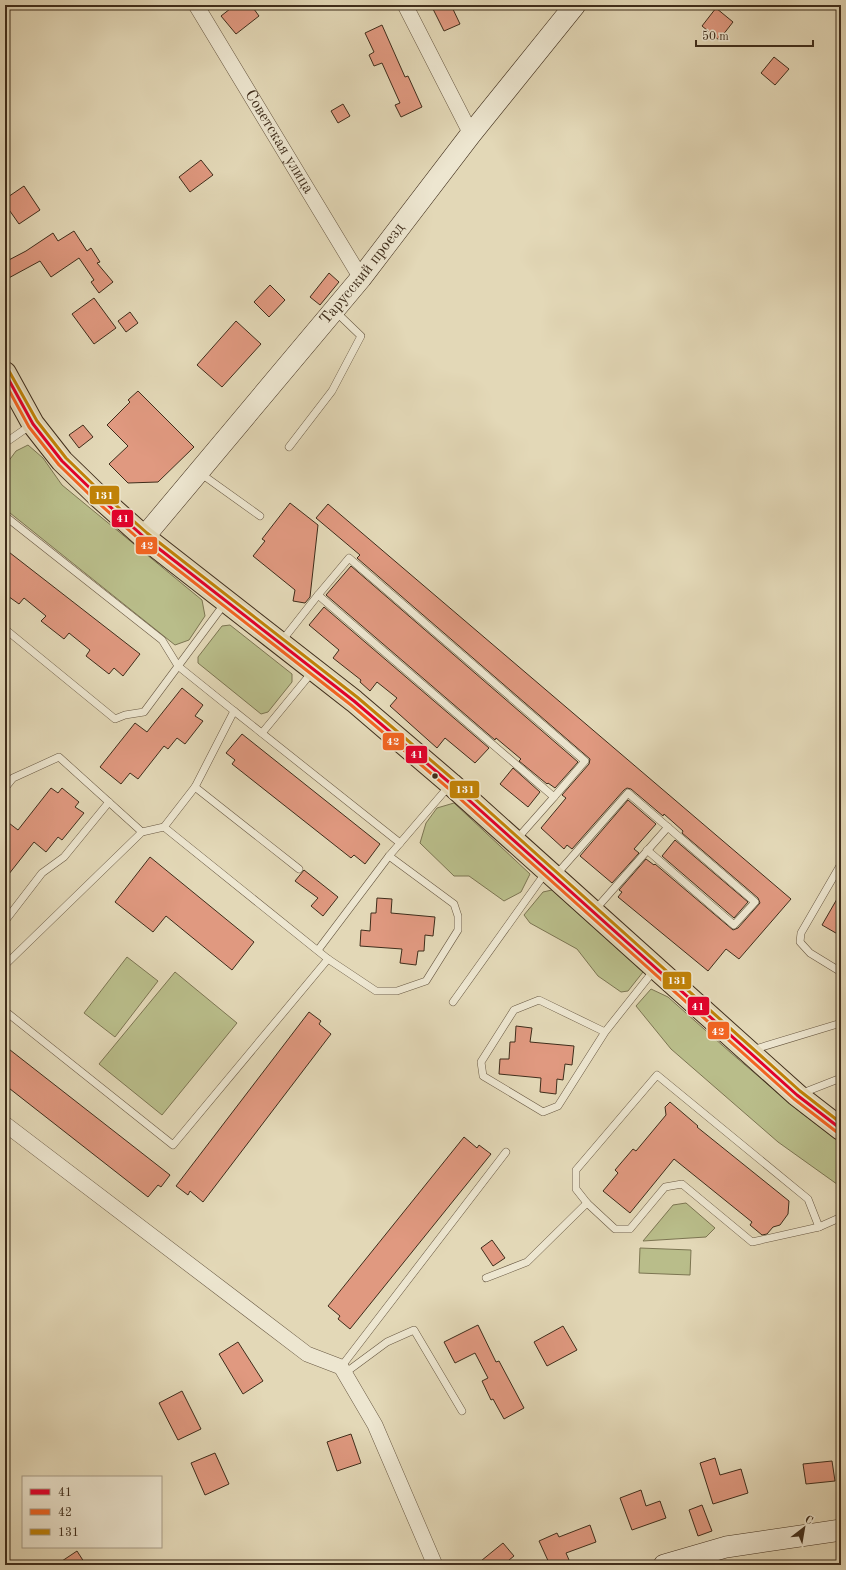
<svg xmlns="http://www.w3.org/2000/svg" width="846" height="1570" font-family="'Old Standard TT',serif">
<rect width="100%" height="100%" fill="#e3d8b7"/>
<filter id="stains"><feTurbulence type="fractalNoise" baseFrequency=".005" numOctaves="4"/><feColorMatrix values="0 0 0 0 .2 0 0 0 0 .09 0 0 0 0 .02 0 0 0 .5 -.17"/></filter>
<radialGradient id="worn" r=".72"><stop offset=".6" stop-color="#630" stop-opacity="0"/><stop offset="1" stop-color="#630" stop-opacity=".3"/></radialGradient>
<g fill="#b9bd8a" stroke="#7c7552">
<polygon points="28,445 43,458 62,485 202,600 205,616 189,640 175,645 5,509 5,466 16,451"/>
<polygon points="230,625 292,674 292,682 268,712 261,714 198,663 198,657 222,626"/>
<polygon points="454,803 530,874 521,892 504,901 469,876 454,876 420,843 426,823 437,808"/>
<polygon points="552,890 643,972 628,991 621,992 598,976 577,949 530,923 524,915 543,892"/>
<polygon points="127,957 158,981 115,1037 84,1013"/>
<polygon points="175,972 237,1023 162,1115 99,1064"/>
<polygon points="651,989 668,997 731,1053 799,1111 841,1143 841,1187 778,1142 671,1049 636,1006"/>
<polygon points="686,1203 715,1228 706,1237 643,1241 673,1205"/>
<polygon points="640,1248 691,1250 690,1275 639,1273"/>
</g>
<g fill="#e09980" stroke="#3f2d1b">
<polygon points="235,5 251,5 259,16 236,34 221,16"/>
<polygon points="431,5 451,5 460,24 444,31"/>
<polygon points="716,8 733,22 719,40 702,26"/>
<polygon points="382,25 405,77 408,76 422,107 401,117 395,105 400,103 382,63 374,66 369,55 374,52 365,33"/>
<polygon points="774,57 789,69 775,85 761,73"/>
<polygon points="343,104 350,116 338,123 331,111"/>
<polygon points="201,160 213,175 190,192 179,177"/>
<polygon points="24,186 40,210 19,224 5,204 5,199"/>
<polygon points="74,231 87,251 91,248 100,262 97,263 113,282 99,293 91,282 94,280 79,258 51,277 40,261 5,280 5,262 26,251 53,233 58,241"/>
<polygon points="329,273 339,282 320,305 310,297"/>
<polygon points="270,285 285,300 269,317 254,302"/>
<polygon points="94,298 116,328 94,344 72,314"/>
<polygon points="130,312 138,323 126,332 118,321"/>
<polygon points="236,321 261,344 222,387 197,365"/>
<polygon points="138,391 194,447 158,482 128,483 109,464 128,446 107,425 130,402 128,400"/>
<polygon points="83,425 93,437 79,448 69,435"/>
<polygon points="290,503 318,525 310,597 305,603 293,601 295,590 253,556 265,541 262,539"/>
<polygon points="328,504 791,899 739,959 726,949 708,971 618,897 622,892 619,890 646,859 654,865 655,864 733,930 738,928 760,903 758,898 682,833 683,831 664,814 663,816 631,789 627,788 624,790 572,849 567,845 564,849 541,828 566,798 562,795 589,764 590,759 357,558 360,555 316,518"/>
<polygon points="5,549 140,654 123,676 114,668 109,674 86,656 90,650 69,633 64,639 41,621 46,616 24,598 19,604 5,594"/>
<polygon points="351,566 578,762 555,788 548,783 547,784 519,761 521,759 496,738 495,740 326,595"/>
<polygon points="324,607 489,748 475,763 445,738 437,748 390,706 397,698 377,682 370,691 360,682 361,680 333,658 339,650 309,625"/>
<polygon points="182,688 203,705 195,716 203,721 185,744 177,738 168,749 164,746 138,779 130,773 121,784 100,767 135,723 147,732"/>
<polygon points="242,734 380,844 365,864 354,855 351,858 232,764 235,760 226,753"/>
<polygon points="513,768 540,792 528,807 500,784"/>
<polygon points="51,788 58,793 62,788 79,802 75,807 84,813 62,840 58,837 46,852 34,842 5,879 5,820 18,830"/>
<polygon points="628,800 656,824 634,849 639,853 612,883 580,856"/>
<polygon points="675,840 748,902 734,918 662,856"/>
<polygon points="150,857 254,942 232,970 166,916 153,932 115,902"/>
<polygon points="304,870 338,897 323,916 311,906 318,898 295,881"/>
<polygon points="841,892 841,936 822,925"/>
<polygon points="377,898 392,899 391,913 435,917 433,936 425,935 424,951 418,951 416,965 400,963 402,949 360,946 361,930 370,931 371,913 376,913"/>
<polygon points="309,1012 321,1021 319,1024 331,1034 203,1202 190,1191 188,1195 176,1186"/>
<polygon points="516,1026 532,1028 530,1042 574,1046 572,1065 565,1064 563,1080 557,1079 556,1094 540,1092 541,1078 499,1074 500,1059 509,1059 510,1042 515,1042"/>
<polygon points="5,1046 170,1175 161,1187 158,1185 148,1197 5,1085"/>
<polygon points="670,1102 698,1126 697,1127 789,1201 788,1214 780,1225 773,1227 767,1234 762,1235 750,1225 752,1222 674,1159 630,1213 603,1191 618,1173 615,1170 633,1149 636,1151 666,1115 665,1107"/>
<polygon points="464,1137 477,1148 479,1145 491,1154 350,1329 338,1319 340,1316 328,1306"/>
<polygon points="492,1240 505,1258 493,1266 481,1248"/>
<polygon points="478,1325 496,1362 499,1361 524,1408 504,1419 493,1399 491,1400 482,1381 488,1378 475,1353 455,1363 444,1342"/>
<polygon points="563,1326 577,1350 547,1366 534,1342"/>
<polygon points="238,1342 263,1381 243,1394 219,1354"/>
<polygon points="182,1391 201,1429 178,1440 159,1403"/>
<polygon points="351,1434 361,1463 337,1471 327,1442"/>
<polygon points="215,1453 229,1484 205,1495 191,1463"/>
<polygon points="715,1458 720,1475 741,1469 748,1493 713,1504 700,1463"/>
<polygon points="832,1461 835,1481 806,1484 803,1464"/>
<polygon points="641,1490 646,1506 660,1501 666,1518 632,1530 620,1498"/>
<polygon points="702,1505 712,1531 698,1536 689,1510"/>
<polygon points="590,1525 596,1542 566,1553 569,1560 557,1565 550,1565 539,1541 557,1533 559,1537"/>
<polygon points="503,1543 514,1556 503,1565 476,1565"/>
<polygon points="77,1551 86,1565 56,1565"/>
</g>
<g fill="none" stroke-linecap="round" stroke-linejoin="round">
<g stroke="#685842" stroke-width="8">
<g id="lane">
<polyline points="5,443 31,425"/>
<polyline points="289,447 332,391 361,336 336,312"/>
<polyline points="200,473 260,516"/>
<polyline points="5,516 162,640 178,666 234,711 195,787 164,827 142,832 5,965"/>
<polygon points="349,558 585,761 554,797 318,595"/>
<polyline points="5,629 115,719 125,715 144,712 225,603"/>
<polyline points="281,642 318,595"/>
<polyline points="234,711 400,843"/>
<polyline points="262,733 313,671"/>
<polyline points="195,787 299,869"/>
<polyline points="5,788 13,778 59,757 142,832"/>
<polyline points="164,827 328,959 376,991 397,991 426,981 458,930 458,916 454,904 389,856 449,786"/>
<polyline points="516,840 554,797"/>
<polyline points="841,864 801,933 800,942 810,953 841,972"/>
<polyline points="556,875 628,793 755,902 734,925 647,850"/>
<polyline points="594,911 668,827"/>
<polyline points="5,921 42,873 64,857 109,802"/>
<polyline points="318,950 389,856"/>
<polyline points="453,1002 546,872"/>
<polyline points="5,1011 173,1145 328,959"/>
<polyline points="605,1032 539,1000 514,1010 481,1062 483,1076 543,1112 558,1106 605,1032 655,969"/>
<polyline points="752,1050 841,1023"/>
<polyline points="800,1094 841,1078"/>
<polyline points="587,1203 576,1189 576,1170 657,1075 808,1199 819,1227"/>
<polyline points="486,1278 527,1262 587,1203 615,1229 630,1229 665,1187 682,1184 752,1242 819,1227 837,1219 841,1221"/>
<polyline points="341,1367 506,1152"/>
<polyline points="345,1373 387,1342 414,1330 462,1411"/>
</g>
</g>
<g stroke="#685842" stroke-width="16">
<g id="street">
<path id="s1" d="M196,5L361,278"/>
<polyline points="405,5 471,134"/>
<polyline points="5,1124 307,1354 341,1367 375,1425 435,1565"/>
</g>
</g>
<g stroke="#3f2d1b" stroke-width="22">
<g id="secondary">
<path id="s2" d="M144,537L361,278L471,134L575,5"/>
<polyline points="664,1565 726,1547 841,1530"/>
</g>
</g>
<g stroke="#3f2d1b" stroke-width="24">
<polyline id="primary" points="5,373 33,424 62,461 97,495 144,537 354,701 451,784 797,1095 841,1129"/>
</g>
<use href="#lane" stroke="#ede6d0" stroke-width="7"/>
<use href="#street" stroke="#ede6d0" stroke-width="15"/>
<use href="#secondary" stroke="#ede6d0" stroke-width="21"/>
<use href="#primary" stroke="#e3d8b7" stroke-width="22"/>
<g stroke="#ede6d0" stroke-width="6">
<polyline id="bus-1" points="5,373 33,424 62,461 97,495 144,537 354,701 451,784 797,1095 841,1129"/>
</g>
<g stroke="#ede6d0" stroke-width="6">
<polyline id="bus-2" points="5,383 29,427 59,465 94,499 141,541 351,705 448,788 794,1099 838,1133"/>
</g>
<g stroke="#ede6d0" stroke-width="6">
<polyline id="bus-3" points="9,371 37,421 66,458 100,491 147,533 357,697 454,780 800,1091 841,1123"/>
</g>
<use href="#bus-1" stroke="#e4002b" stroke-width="3"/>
<use href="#bus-2" stroke="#f26522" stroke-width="3"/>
<use href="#bus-3" stroke="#c08208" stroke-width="3"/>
</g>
<circle fill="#3f2d1b" stroke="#ede6d0" stroke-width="1.5" cx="435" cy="776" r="3.5"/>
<g text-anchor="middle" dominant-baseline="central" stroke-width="3" stroke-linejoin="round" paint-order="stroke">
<g font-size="16" fill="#3f2d1b" stroke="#ede6d0">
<text stroke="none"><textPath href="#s1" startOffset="160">Советская улица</textPath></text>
<text stroke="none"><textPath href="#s2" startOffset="342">Тарусский проезд</textPath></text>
</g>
</g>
<g stroke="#ede6d0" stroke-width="1.5">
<rect x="89" y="485" width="31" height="20" rx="4" fill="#c08208"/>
<rect x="111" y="509" width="23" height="19" rx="4" fill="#e4002b"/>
<rect x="135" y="536" width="23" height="19" rx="4" fill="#f26522"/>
<rect x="382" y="732" width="23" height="19" rx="4" fill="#f26522"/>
<rect x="405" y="745" width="23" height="19" rx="4" fill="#e4002b"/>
<rect x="449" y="780" width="31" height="19" rx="4" fill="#c08208"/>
<rect x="662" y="971" width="30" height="19" rx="4" fill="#c08208"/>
<rect x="687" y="996" width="23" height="20" rx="4" fill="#e4002b"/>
<rect x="707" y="1021" width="23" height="19" rx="4" fill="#f26522"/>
</g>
<g font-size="11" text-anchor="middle" font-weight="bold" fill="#fff">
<text x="104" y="499">131</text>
<text x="123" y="522">41</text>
<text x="147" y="549">42</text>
<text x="393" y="745">42</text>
<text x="417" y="758">41</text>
<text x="465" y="793">131</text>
<text x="677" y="984">131</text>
<text x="698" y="1010">41</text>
<text x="718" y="1035">42</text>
</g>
<rect width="846" height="1570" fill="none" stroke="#e3d8b7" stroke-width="20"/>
<rect x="6" y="6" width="834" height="1558" fill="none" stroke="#3f2d1b" stroke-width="2"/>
<rect x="10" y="10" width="826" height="1550" fill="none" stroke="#3f2d1b"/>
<rect x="22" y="1476" width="140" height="72" fill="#ede6d0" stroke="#a79c88"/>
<rect x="30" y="1489" width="20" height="6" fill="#e4002b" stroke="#a79c88"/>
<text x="58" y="1496" font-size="12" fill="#3f2d1b">41</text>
<rect x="30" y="1509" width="20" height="6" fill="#f26522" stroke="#a79c88"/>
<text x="58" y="1516" font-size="12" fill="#3f2d1b">42</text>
<rect x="30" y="1529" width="20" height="6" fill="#c08208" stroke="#a79c88"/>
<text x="58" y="1536" font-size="12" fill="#3f2d1b">131</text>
<g transform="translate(804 1528) rotate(31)" stroke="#ede6d0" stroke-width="3" paint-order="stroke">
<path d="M0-3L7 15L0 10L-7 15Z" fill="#3f2d1b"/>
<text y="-6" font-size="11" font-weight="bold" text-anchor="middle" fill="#3f2d1b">С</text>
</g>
<path d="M696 40v6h117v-6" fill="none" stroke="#3f2d1b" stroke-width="2"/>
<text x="702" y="40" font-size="12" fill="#3f2d1b" stroke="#ede6d0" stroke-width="3" paint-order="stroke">50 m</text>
<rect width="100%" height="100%" filter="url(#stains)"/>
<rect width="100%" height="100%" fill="url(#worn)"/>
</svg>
